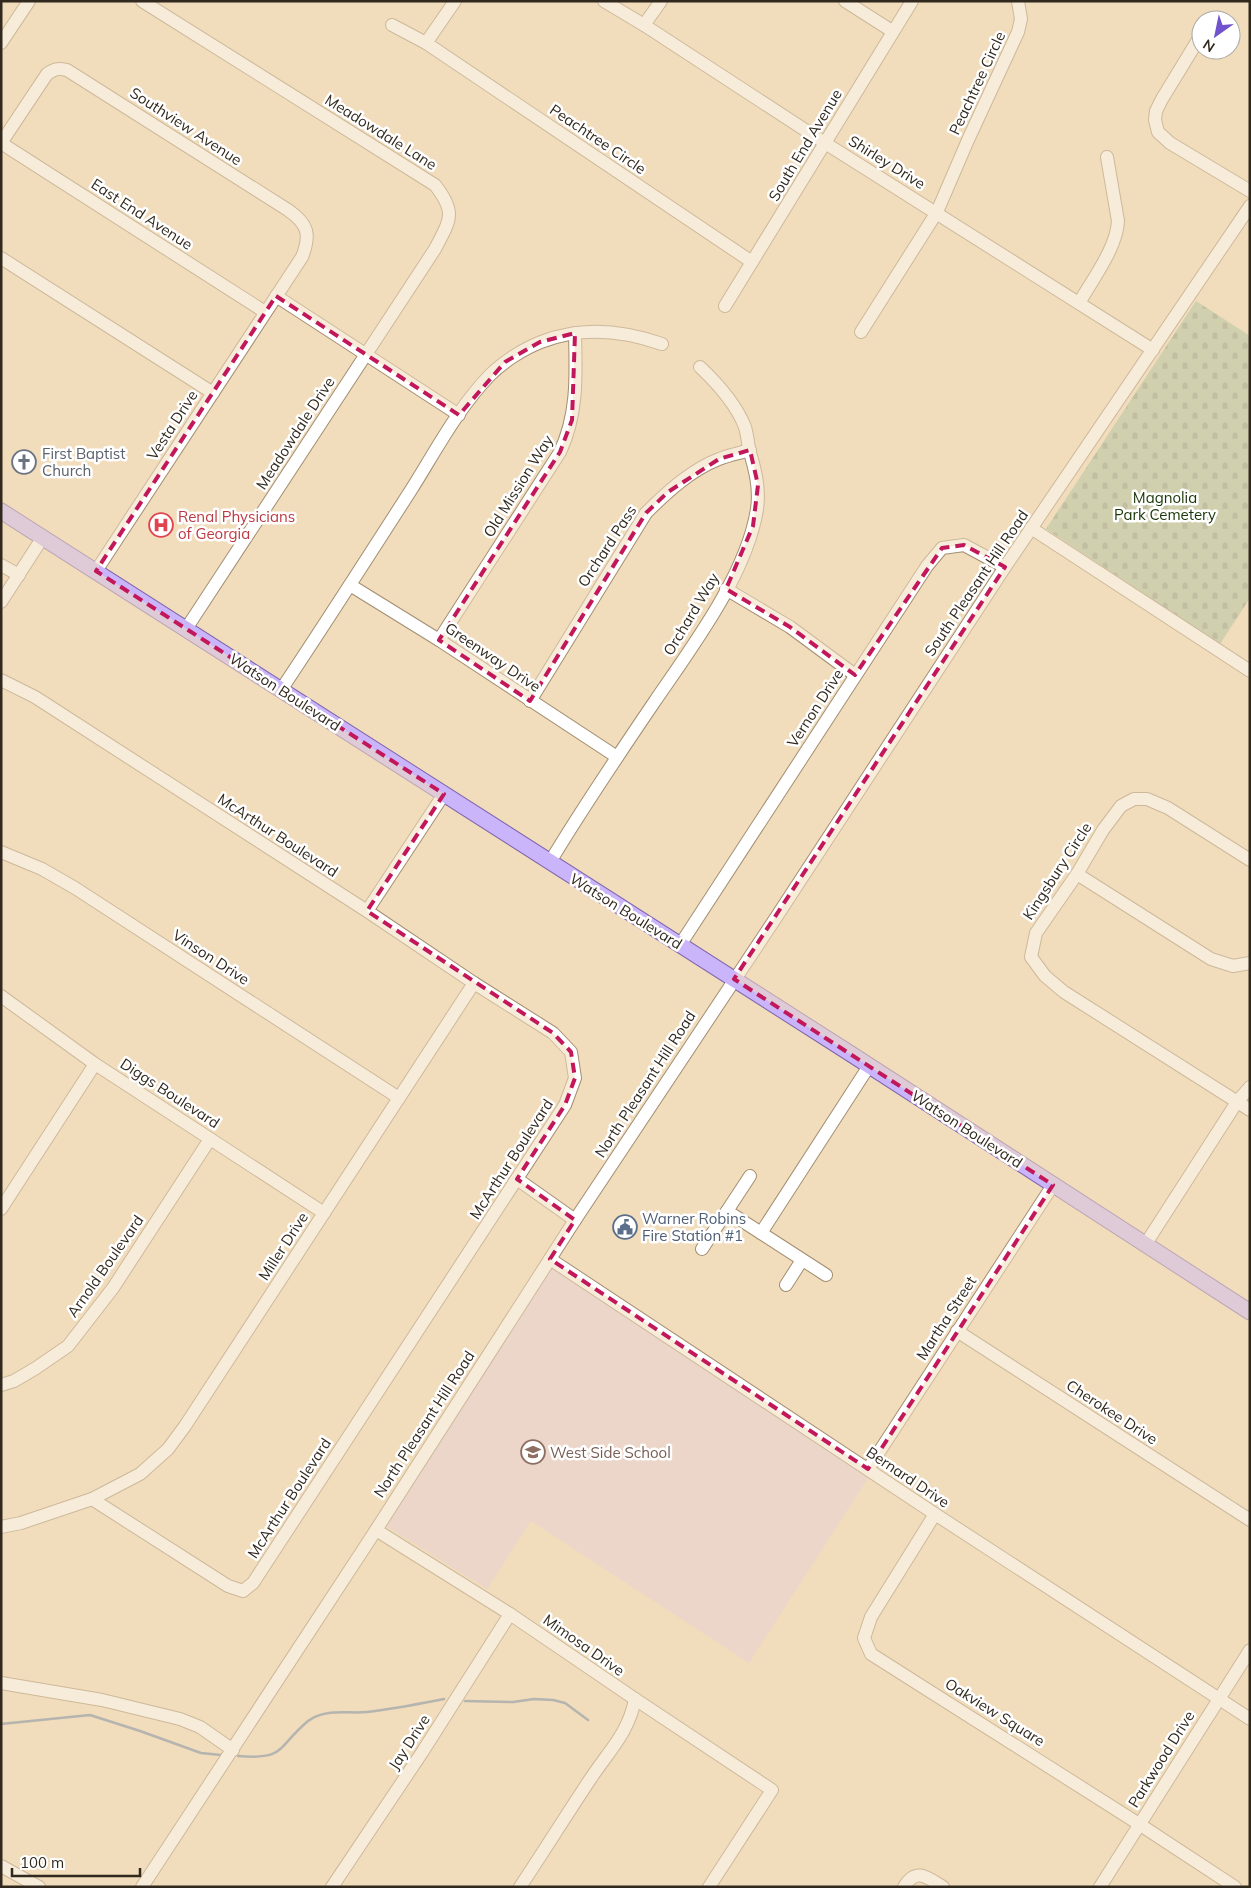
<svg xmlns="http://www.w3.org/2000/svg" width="1251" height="1888" font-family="Mulish,sans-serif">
<defs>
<pattern id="cemetery-stones" width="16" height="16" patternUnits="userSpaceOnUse" patternTransform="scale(1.25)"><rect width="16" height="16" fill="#a8be9e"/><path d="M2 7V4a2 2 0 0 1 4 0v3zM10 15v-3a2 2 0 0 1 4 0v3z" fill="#899a80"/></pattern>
</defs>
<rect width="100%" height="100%" fill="#f1dcbc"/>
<polygon fill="#e5ceda" points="551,1266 870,1475 749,1663 531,1521 487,1589 386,1526"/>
<polygon fill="url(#cemetery-stones)" points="1196,301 1250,336 1250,598 1220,644 1046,529"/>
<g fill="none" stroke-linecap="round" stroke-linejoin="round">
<g stroke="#6d84a1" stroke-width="2.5">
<polyline points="465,1701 513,1702 534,1699 553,1700 565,1703 588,1720"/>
<polyline points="1,1724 90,1715 140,1731 201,1753 221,1755"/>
<path d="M238,1756C286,1760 276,1748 308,1721C325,1708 347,1714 367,1712C393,1709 418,1704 444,1699"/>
</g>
<g stroke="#a28f71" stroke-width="14">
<g id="minor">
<path d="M142,1L435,185C457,213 450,220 435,249L186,629"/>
<polyline points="455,1 426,43 752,262"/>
<polyline points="604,1 644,25 825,143 1153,350"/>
<polyline points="845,1 892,31"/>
<polyline points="392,25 426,43"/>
<polyline points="644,25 661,1"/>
<polyline points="1198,40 1162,99 1156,111 1155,120 1158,132 1170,143 1250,191"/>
<polyline points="1,43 29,1"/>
<path d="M1,143L47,74C54,69 58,68 67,70L288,210C308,224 311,234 302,257L96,571"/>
<polyline points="1,143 265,312"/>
<polyline points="1,258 213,393"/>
<polyline points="276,296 459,415"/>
<path d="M1079,303C1093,279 1117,247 1118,221L1107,157"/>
<polyline points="725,306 912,1"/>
<polyline points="861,332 937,212 968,140 1018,32 1021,19 1018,1"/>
<polyline points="1031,528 1250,671"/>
<polyline points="1,565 19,575"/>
<polyline points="350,585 439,640 617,757"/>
<polyline points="726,589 790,627 855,675"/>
<polyline points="1,602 43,537"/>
<path d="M439,640L560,452C578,414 576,375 575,333"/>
<polyline points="1,680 35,697 367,911 474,983 553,1033 571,1052 575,1078 565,1105 253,1583 243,1591 228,1586 92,1499 21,1523 1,1527"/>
<path d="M281,690C325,624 368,557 411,490C435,452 458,408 490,375C503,362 523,349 541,342C581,326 622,330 662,344"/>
<path d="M530,701L646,513C667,492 691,470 719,459C729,455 740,453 750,450"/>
<polyline points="1,852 42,869 75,888 399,1098"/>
<polyline points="1250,860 1168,808 1147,799 1134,799 1121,806 1103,830 1077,874 1036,933 1031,957 1045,976 1064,992 1250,1110"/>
<path d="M550,862C583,807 619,754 655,701C692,647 747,574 757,509C760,488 755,469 749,449C748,442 747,434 745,427C736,404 718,384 700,367"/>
<polyline points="1077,874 1211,959 1233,966 1250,963"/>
<polyline points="367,911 444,794"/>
<polyline points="680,945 927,566 942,548 964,545 1005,567"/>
<polyline points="1,996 95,1064 324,1213"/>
<polyline points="517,1179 575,1220"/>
<polyline points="1,1209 95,1064"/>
<polyline points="727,1211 750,1176"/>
<polyline points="1145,1245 1237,1102 1250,1087"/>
<polyline points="702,1249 727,1211 761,1233"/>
<polyline points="550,1259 935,1514 1250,1719"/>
<polyline points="826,1275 761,1233 869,1066"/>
<polyline points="786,1285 802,1260"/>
<polyline points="957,1331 1250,1520"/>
<polyline points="1,1385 14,1381 36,1368 68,1346 113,1288 210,1139"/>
<polyline points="868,1469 1053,1185"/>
<polyline points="92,1499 140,1474 168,1449 185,1426 474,983"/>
<polyline points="935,1514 871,1617 864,1638 871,1654 1139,1824 1235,1887"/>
<polyline points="376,1530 510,1614 635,1699 772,1790 709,1887"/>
<polyline points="1,1683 102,1700 180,1719 200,1727 233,1750"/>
<polyline points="1,1866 39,1887"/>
<polyline points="142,1887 376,1530 575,1220 777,916 1005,567 1250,206"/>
<polyline points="332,1887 423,1751 510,1614"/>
<path d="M520,1887C544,1851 567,1814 591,1778C609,1751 629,1732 635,1699"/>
<path d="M904,1887C916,1867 927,1877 943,1887"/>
<polyline points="1100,1887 1250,1650"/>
</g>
</g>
<g stroke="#7e64ac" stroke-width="17">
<polyline id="major" points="1,511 851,1054 1250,1312"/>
</g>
<use href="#minor" stroke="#fff" stroke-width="12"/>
<use href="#major" stroke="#cab5fb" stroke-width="15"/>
</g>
<path d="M0 0H1251V1888H0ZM276,296L459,415L505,362L540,342L575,333L572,420L560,452L439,640L530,701L646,513L668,492L719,459L750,450L758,485L753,526L726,589L790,627L855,675L942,548L964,545L1005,567L734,979L1053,1185L868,1469L550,1259L575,1220L517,1179L565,1105L575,1078L571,1052L553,1033L367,911L444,794L96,571Z" fill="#f1dcbc" fill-opacity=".55" fill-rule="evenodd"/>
<path fill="none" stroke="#c2185b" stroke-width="4" stroke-dasharray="10 6" stroke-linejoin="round" d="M276,296L459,415L505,362L540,342L575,333L572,420L560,452L439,640L530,701L646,513L668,492L719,459L750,450L758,485L753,526L726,589L790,627L855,675L942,548L964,545L1005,567L734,979L1053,1185L868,1469L550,1259L575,1220L517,1179L565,1105L575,1078L571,1052L553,1033L367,911L444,794L96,571Z"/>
<defs>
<g id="church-ring" transform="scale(1.25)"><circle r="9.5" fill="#fff" stroke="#6b7280" stroke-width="1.5"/><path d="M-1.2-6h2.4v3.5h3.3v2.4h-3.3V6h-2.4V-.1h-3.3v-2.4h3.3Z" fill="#6b7280"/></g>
<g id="hospital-ring" transform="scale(1.25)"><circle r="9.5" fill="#fff" stroke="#e0444e" stroke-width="1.5"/><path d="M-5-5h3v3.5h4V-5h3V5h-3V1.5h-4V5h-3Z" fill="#e0444e"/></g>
<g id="civic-ring" transform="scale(1.25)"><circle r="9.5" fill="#fff" stroke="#5c6f8a" stroke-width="1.5"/><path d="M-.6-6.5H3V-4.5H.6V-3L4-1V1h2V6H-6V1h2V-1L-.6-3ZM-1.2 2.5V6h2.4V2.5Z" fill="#5c6f8a"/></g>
<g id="school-ring" transform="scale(1.25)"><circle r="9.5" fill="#fff" stroke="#8d6e63" stroke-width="1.5"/><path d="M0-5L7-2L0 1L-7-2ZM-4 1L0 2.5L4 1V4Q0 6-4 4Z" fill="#8d6e63"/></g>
</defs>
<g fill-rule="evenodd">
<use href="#church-ring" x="24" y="462"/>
<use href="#hospital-ring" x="161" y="525"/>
<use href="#civic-ring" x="625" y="1227"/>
<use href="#school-ring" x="533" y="1452"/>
</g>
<g text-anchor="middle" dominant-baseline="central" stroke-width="5" stroke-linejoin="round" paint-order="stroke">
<g font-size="15" fill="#31291d" stroke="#fff">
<text transform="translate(977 83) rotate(-65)">Peachtree Circle</text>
<text transform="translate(186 126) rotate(33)">Southview Avenue</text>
<text transform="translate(381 132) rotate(32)">Meadowdale Lane</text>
<text transform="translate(598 139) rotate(34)">Peachtree Circle</text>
<text transform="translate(805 145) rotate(-59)">South End Avenue</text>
<text transform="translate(887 162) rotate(32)">Shirley Drive</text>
<text transform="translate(142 214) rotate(33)">East End Avenue</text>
<text transform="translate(172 425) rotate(-57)">Vesta Drive</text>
<text transform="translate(295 433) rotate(-57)">Meadowdale Drive</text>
<text transform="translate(518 486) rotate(-58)">Old Mission Way</text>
<text transform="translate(607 546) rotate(-57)">Orchard Pass</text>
<text transform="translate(976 583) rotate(-56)">South Pleasant Hill Road</text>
<text transform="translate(691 614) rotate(-59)">Orchard Way</text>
<text transform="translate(493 657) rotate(34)">Greenway Drive</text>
<text transform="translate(285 692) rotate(33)">Watson Boulevard</text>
<text transform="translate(815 708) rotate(-57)">Vernon Drive</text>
<text transform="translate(278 835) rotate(33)">McArthur Boulevard</text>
<text transform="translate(1057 871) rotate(-57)">Kingsbury Circle</text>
<text transform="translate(626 911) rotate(32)">Watson Boulevard</text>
<text transform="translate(211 957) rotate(33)">Vinson Drive</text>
<text transform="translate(645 1084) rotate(-57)">North Pleasant Hill Road</text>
<text transform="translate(170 1093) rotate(33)">Diggs Boulevard</text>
<text transform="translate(967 1129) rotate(33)">Watson Boulevard</text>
<text transform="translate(511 1159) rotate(-57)">McArthur Boulevard</text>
<text transform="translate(283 1246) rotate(-57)">Miller Drive</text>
<text transform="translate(105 1266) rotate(-55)">Arnold Boulevard</text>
<text transform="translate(946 1318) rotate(-57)">Martha Street</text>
<text transform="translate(1112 1412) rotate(33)">Cherokee Drive</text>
<text transform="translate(424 1424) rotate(-57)">North Pleasant Hill Road</text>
<text transform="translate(908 1477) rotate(34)">Bernard Drive</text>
<text transform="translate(289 1498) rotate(-57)">McArthur Boulevard</text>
<text transform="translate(584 1645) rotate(35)">Mimosa Drive</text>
<text transform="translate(995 1712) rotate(32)">Oakview Square</text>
<text transform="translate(409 1742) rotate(-57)">Jay Drive</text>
<text transform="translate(1161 1759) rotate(-58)">Parkwood Drive</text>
</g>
<g font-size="15" fill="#5b616d" stroke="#fff" text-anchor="start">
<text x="42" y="453">First Baptist<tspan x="42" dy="17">Church</tspan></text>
</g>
<g font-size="15" fill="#193606" stroke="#fff">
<text x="1165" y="497">Magnolia<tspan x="1165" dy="17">Park Cemetery</tspan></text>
</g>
<g font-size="15" fill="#be3a42" stroke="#fff" text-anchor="start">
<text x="178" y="516">Renal Physicians<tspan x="178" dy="17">of Georgia</tspan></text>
</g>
<g font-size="15" fill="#4e5e75" stroke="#fff" text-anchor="start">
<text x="642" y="1218">Warner Robins<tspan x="642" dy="17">Fire Station #1</tspan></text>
</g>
<g font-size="15" fill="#785e54" stroke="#fff" text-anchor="start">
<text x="550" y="1452">West Side School</text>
</g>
</g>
<rect width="1251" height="1888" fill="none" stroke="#31291d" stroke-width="5"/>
<g transform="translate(1216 35) rotate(213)"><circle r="24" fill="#ffffff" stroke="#ada9a5"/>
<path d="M0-4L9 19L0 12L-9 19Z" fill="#7053cd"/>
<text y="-8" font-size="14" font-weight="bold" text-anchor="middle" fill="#31291d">N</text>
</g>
<path d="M12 1868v8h128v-8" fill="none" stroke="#31291d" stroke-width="2.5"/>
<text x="20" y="1868" font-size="15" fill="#31291d" stroke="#ffffff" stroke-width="4" paint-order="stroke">100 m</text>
</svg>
